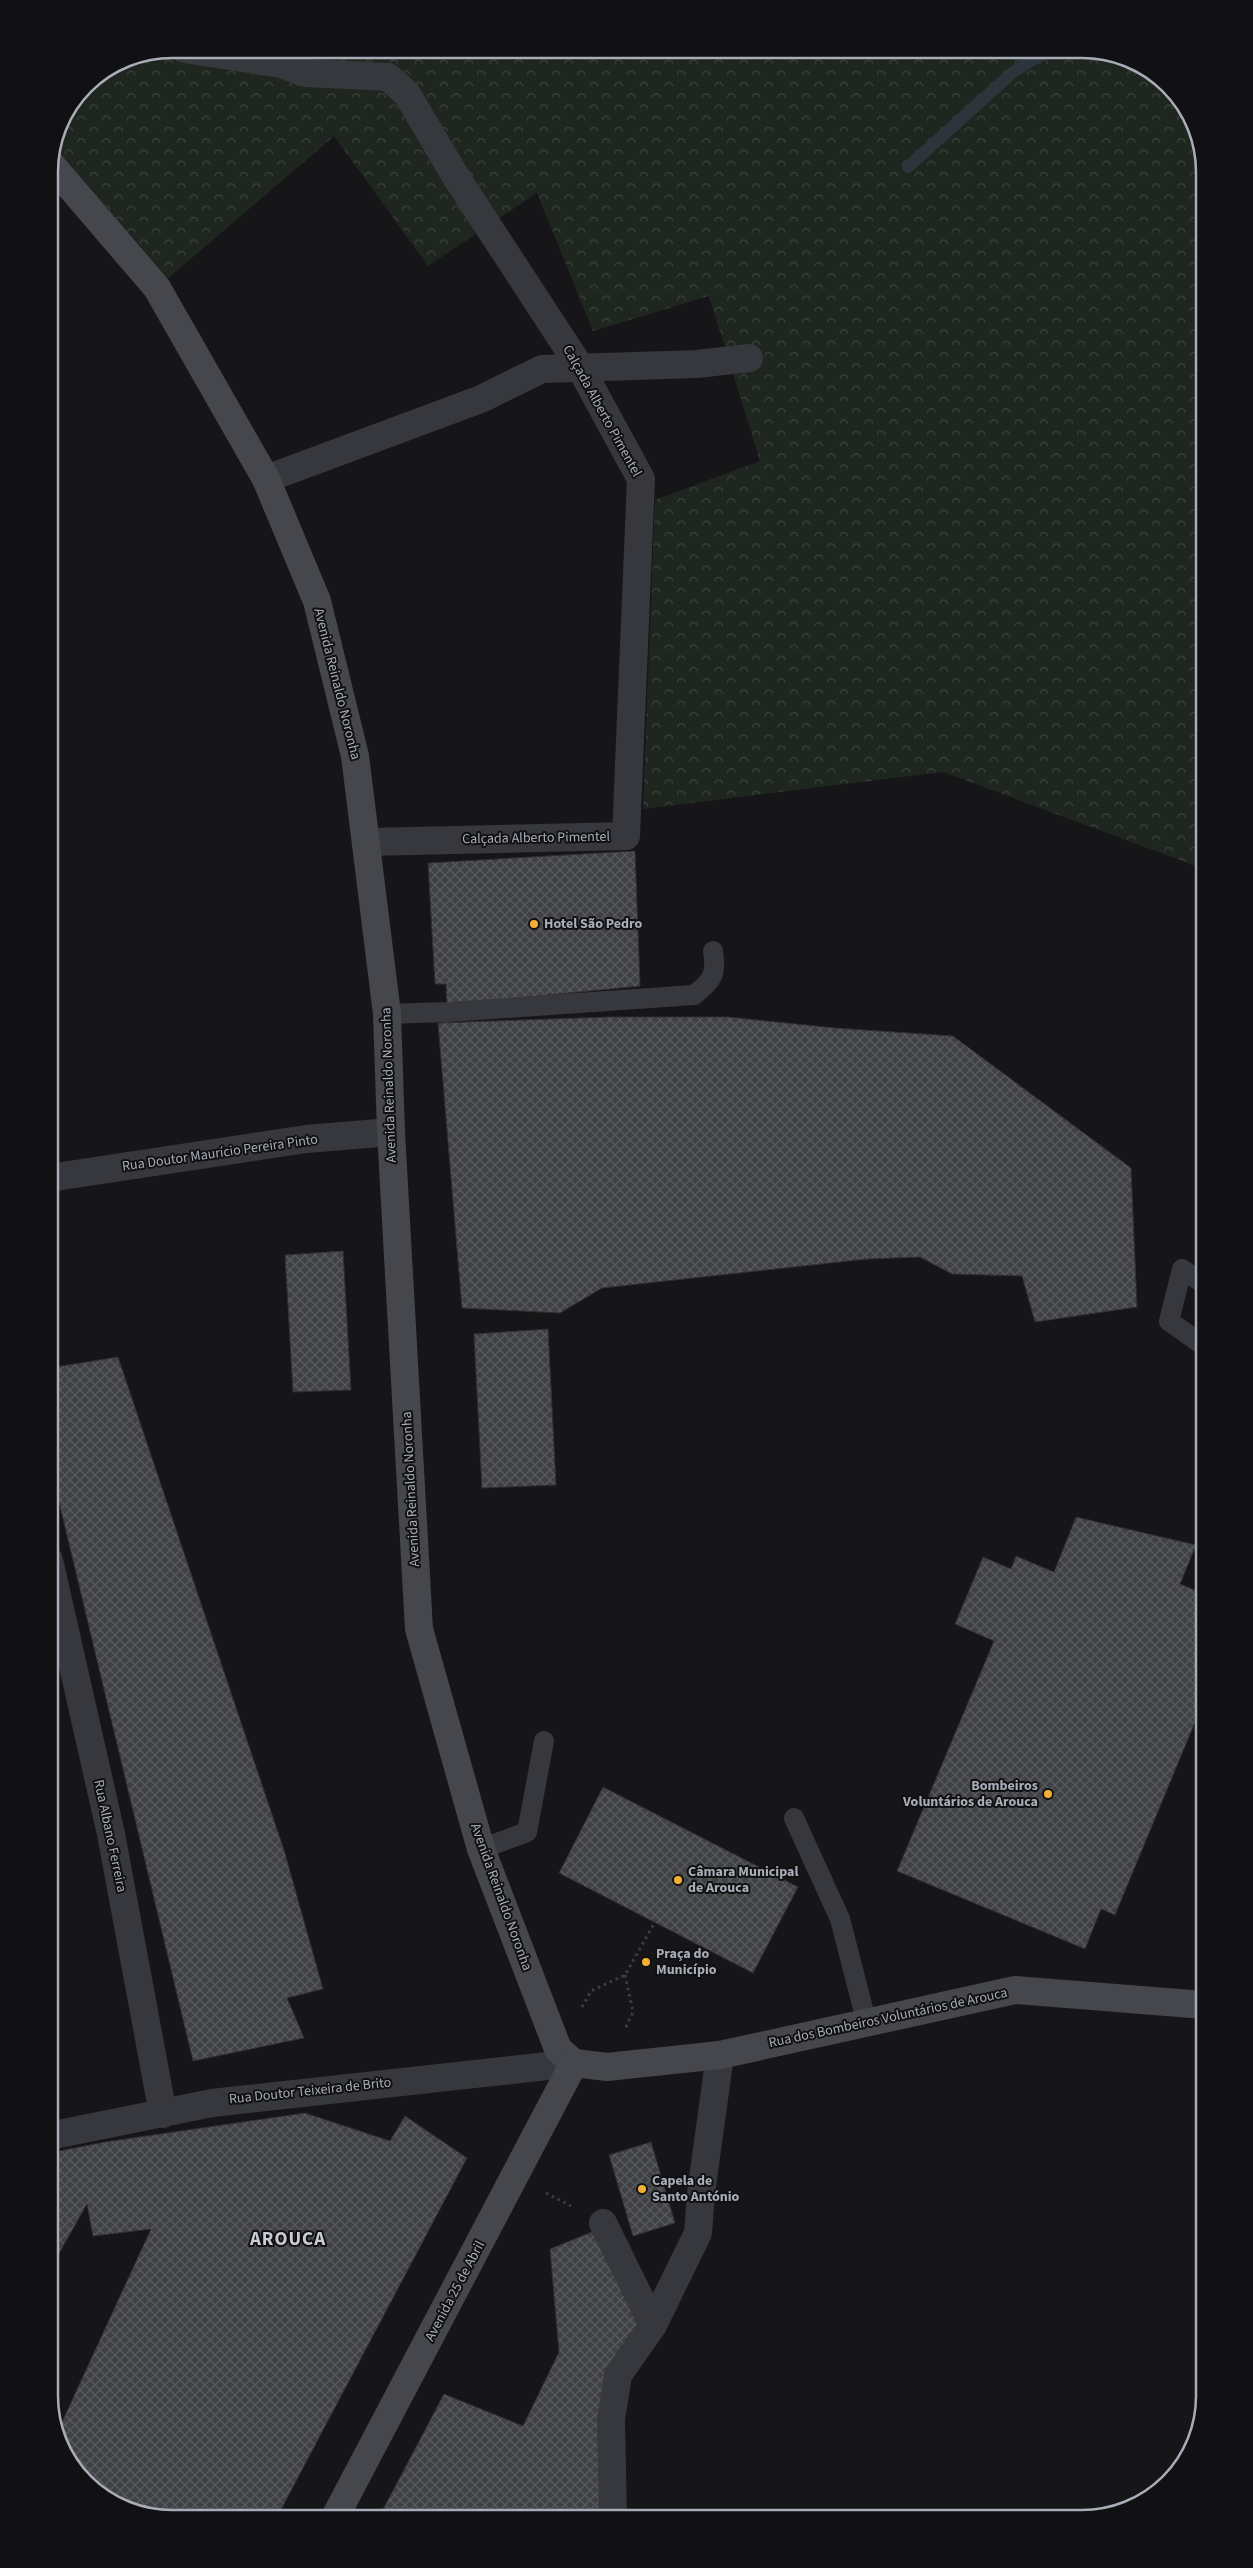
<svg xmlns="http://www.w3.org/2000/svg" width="1253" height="2568" font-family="'Source Sans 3',sans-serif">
<defs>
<pattern id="forest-crowns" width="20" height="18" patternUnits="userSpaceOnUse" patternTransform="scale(1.25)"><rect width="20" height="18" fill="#1e261f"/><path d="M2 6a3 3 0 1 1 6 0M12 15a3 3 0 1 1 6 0" fill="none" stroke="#3c433d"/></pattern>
<pattern id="building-cross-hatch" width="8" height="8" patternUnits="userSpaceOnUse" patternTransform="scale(1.25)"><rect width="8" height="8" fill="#404145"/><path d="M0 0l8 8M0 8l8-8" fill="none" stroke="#595a5e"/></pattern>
</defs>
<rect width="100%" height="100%" fill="#161618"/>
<polygon fill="url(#forest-crowns)" points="171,49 1090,49 1156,74 1195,125 1204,171 1204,869 943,772 643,809 655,500 760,461 709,296 593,331 537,193 428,266 334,136 157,288 49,162 58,124 85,84 125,58"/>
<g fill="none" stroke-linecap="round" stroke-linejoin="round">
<polyline stroke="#2c353c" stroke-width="12" points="908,167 1012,73 1050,49"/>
</g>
<g fill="url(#building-cross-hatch)" stroke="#303034">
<polygon points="635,851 640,986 447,1005 446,984 435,984 428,863"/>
<polygon points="608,1017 728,1017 835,1028 953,1036 1131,1168 1137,1307 1035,1322 1022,1276 952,1274 920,1257 867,1259 602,1288 560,1313 462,1308 438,1023"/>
<polygon points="343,1251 351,1390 293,1392 285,1255"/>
<polygon points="548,1329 556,1485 482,1488 474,1334"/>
<polygon points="118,1357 284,1850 323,1989 287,1998 304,2038 193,2061 49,1460 49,1368"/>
<polygon points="1076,1517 1196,1545 1180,1584 1204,1594 1204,1718 1198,1715 1115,1915 1101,1909 1085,1949 897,1871 994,1641 955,1624 983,1557 1011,1569 1016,1556 1054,1572"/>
<polygon points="603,1787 798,1887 753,1973 559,1873"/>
<polygon points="305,2113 390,2141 405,2116 467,2158 276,2519 164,2519 97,2494 58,2443 56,2435 151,2229 93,2236 87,2204 49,2271 49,2153 105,2142"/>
<polygon points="651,2142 675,2223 633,2236 609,2155"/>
<polygon points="592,2232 641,2323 603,2519 378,2519 444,2394 523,2426 559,2352 550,2249"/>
</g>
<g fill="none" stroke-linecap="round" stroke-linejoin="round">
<g stroke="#3d3f44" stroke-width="3" stroke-dasharray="2.5 4" stroke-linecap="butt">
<polyline points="625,1975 633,2012 625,2029"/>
<polyline points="582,2007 591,1991 625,1975 655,1922"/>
<polyline points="546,2193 571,2206"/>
</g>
<g stroke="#37383d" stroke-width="20">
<path d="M387,1014L448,1012L694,995C712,981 717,975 713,951"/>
<polyline points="1204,1346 1169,1321 1182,1269 1204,1284"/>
<polyline points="794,1818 840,1919 867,2024"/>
<polyline points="481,1849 527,1832 544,1741"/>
</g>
<g stroke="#37383d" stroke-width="28">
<polyline points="184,49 281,64 306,73 388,77 407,94 456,177 580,367 641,479 626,836 366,842"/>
<polyline points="266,479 481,399 542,369 697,364 749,358"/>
<polyline points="49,1178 306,1139 391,1132"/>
<polyline points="49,1560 111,1834 163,2114"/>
<polyline points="49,2136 212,2103 574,2063"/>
<polyline points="603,2223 653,2325"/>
<polyline points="613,2519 611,2419 618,2375 653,2325 698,2233 701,2193 720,2055"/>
</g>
<g stroke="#45474d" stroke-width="28">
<polyline points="49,162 157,288 266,479 317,601 355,756 387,1014 391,1132 419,1629 481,1849 558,2049 574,2063"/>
<polyline points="574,2063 607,2067 720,2055 1015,1990 1204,2005"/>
<polyline points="334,2519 574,2063"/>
</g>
</g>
<g fill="#f2b134" stroke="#111113" stroke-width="2">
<circle cx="534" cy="924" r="5"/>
<circle cx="1048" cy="1794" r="5"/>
<circle cx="678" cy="1880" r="5"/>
<circle cx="646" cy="1962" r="5"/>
<circle cx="642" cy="2189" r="5"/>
</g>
<g text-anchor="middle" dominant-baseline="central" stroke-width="4" stroke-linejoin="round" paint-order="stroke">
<g font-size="14" fill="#a8adb8" stroke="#111113">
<text transform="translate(602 411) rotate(61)">Calçada Alberto Pimentel</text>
<text transform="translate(337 684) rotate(76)">Avenida Reinaldo Noronha</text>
<text transform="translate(536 838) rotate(-1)">Calçada Alberto Pimentel</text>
<text transform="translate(389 1085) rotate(-92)">Avenida Reinaldo Noronha</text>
<text transform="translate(220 1153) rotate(-8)">Rua Doutor Maurício Pereira Pinto</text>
<text transform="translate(411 1489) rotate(-93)">Avenida Reinaldo Noronha</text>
<text transform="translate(110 1836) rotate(78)">Rua Albano Ferreira</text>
<text transform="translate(501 1897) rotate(70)">Avenida Reinaldo Noronha</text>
<text transform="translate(888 2018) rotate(-12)">Rua dos Bombeiros Voluntários de Arouca</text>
<text transform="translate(310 2091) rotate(-6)">Rua Doutor Teixeira de Brito</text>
<text transform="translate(455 2291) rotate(-62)">Avenida 25 de Abril</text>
</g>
<g font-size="14" font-weight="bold" fill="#a8adb8" stroke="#111113" text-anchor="start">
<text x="544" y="924">Hotel São Pedro</text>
<text x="1038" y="1786" text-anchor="end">Bombeiros<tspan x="1038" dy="16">Voluntários de Arouca</tspan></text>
<text x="688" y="1872">Câmara Municipal<tspan x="688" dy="16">de Arouca</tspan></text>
<text x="656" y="1954">Praça do<tspan x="656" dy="16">Município</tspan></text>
<text x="652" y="2181">Capela de<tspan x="652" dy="16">Santo António</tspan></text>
</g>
<g font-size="19" font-weight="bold" letter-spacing="1" fill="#c9ccd4" stroke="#111113">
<text x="288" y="2239">AROUCA</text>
</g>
</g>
<path d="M0 0H1253V2568H0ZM172 58H1082A114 114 0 0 1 1196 172V2396A114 114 0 0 1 1082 2510H172A114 114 0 0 1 58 2396V172A114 114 0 0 1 172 58Z" fill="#111113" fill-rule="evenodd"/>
<path fill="none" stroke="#a8adb8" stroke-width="2.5" d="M172 58H1082A114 114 0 0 1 1196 172V2396A114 114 0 0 1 1082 2510H172A114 114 0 0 1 58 2396V172A114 114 0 0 1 172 58Z"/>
</svg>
